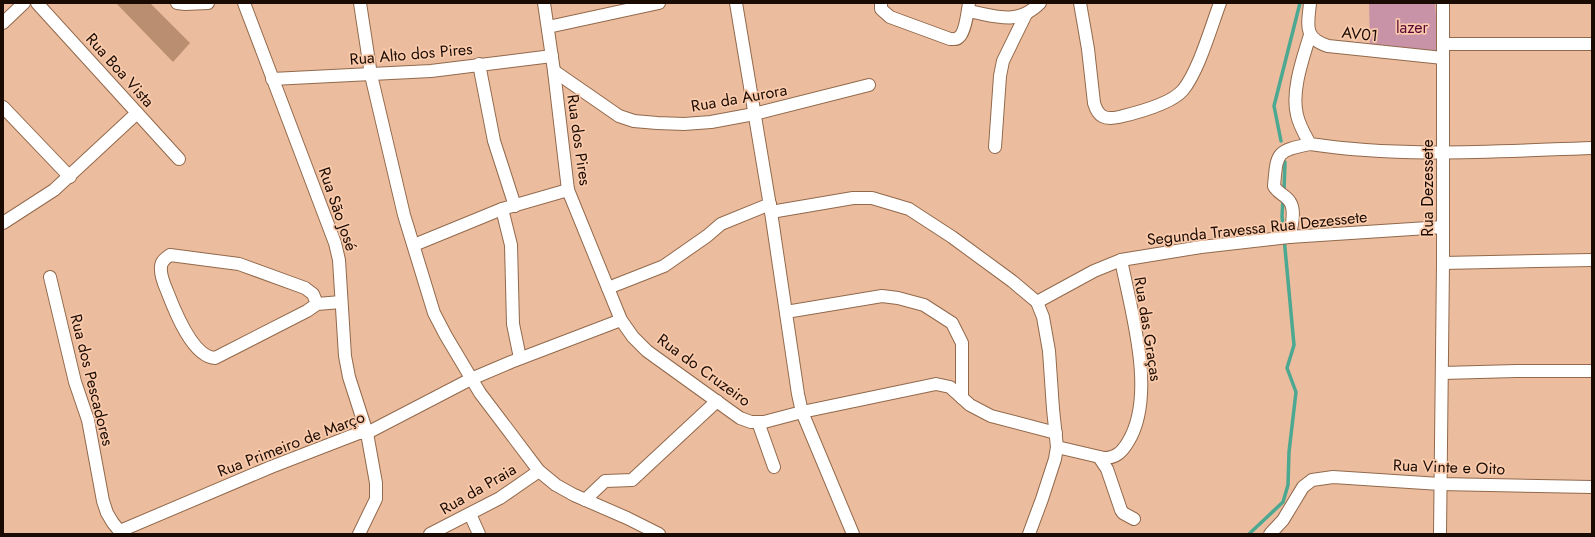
<svg xmlns="http://www.w3.org/2000/svg" width="1595" height="537" font-family="Jost,sans-serif">
<rect width="100%" height="100%" fill="#ebbd9e"/>
<polygon fill="#c993a7" points="1369,3 1435,3 1439,54 1370,46"/>
<g fill="none" stroke-linecap="round" stroke-linejoin="round">
<g stroke="#4da892" stroke-width="3.5">
<polyline points="1281,141 1274,106 1300,3"/>
<polyline points="1284,191 1285,162"/>
<polyline points="1249,534 1283,502 1288,485 1289,452 1296,392 1287,368 1294,345 1282,216 1283,199"/>
</g>
</g>
<polygon fill="#ba8e71" points="116,3 150,3 190,43 173,62"/>
<g fill="none" stroke-linecap="round" stroke-linejoin="round">
<g stroke="#92694c" stroke-width="14">
<g id="minor">
<polyline points="37,3 179,159"/>
<polyline points="177,3 185,4 208,3"/>
<polyline points="244,3 335,243 339,260 345,356 349,377 367,433 376,483 376,499 359,534"/>
<polyline points="360,3 371,75 404,215 434,313 446,336 480,393 539,471 556,485 574,495 627,518 659,534"/>
<polyline points="544,3 554,71 568,190 621,320 633,337 647,351 740,418 751,422 764,422 802,412 936,384 950,387 970,405 991,416 1056,433"/>
<polyline points="736,3 771,212 798,394 802,412 853,534"/>
<path d="M881,3V9L890,17L950,39C953,39 957,40 959,37C965,33 968,10 969,3"/>
<path d="M1080,3L1088,49L1094,103C1098,117 1105,120 1119,117C1136,113 1171,104 1183,90C1199,70 1211,27 1220,3"/>
<path d="M1310,3C1308,25 1303,38 1328,46L1443,58"/>
<path d="M968,11C997,16 1017,26 1040,3"/>
<polyline points="3,23 24,3"/>
<polyline points="548,27 659,3"/>
<path d="M1310,35C1303,58 1291,91 1297,115C1299,125 1305,135 1310,144C1402,158 1499,151 1592,148"/>
<polyline points="1443,44 1592,44"/>
<polyline points="479,64 494,141 515,206"/>
<polyline points="554,71 619,116 634,121 657,123 684,124 711,122 754,114 869,85"/>
<polyline points="272,79 431,71 552,56"/>
<polyline points="3,107 70,177"/>
<polyline points="995,147 1000,76 1003,61 1026,14"/>
<polyline points="502,209 511,245 513,324 520,358"/>
<polyline points="771,212 853,198 872,198 909,209 952,237 1012,281 1037,302 1043,317 1049,351 1053,409 1057,447 1055,459 1042,499 1029,534"/>
<polyline points="3,223 54,190 137,113"/>
<path d="M1290,237C1291,227 1296,211 1290,202C1286,195 1278,194 1274,186C1277,152 1276,151 1310,144"/>
<polyline points="414,245 502,209 568,190"/>
<polyline points="1443,263 1592,260"/>
<polyline points="50,277 75,382 88,420 103,501 107,513 113,523 122,534"/>
<polyline points="608,288 664,266 707,236 721,224 770,204"/>
<polyline points="1037,302 1094,271 1121,260 1201,247 1289,237 1443,227"/>
<path d="M317,304L313,294L305,288L239,264L170,255C166,258 161,261 161,267C160,275 164,284 167,291C174,309 192,357 215,358L307,311L317,304L341,302"/>
<polyline points="786,312 882,296 898,298 924,305 952,323 962,343 962,398"/>
<polyline points="1442,373 1516,371 1592,371"/>
<polyline points="758,422 774,467"/>
<path d="M1057,447L1104,458C1116,458 1122,452 1128,442C1157,395 1131,311 1121,260"/>
<polyline points="1099,457 1107,469 1121,510 1123,513 1134,519"/>
<polyline points="585,500 605,481 632,480 717,401"/>
<polyline points="470,514 479,534"/>
<polyline points="120,531 271,467 359,433 367,433 471,379 511,362 621,320"/>
<polyline points="430,534 500,498 539,471"/>
<polyline points="1270,534 1283,520 1303,487 1312,480 1333,477 1440,484 1592,487"/>
<polyline points="1440,534 1443,263 1443,3"/>
</g>
</g>
<use href="#minor" stroke="#fff" stroke-width="12"/>
</g>
<g text-anchor="middle" dominant-baseline="central" stroke-width="3.5" stroke-linejoin="round" paint-order="stroke">
<g font-size="16" fill="#5b0333" stroke="#f9caab">
<text x="1412" y="27">lazer</text>
</g>
<g font-size="16" fill="#1a0b02" stroke="#f9caab">
<text transform="translate(1360 34) rotate(6)">AV01</text>
<text transform="translate(411 54) rotate(-5)">Rua Alto dos Pires</text>
<text transform="translate(120 70) rotate(48)">Rua Boa Vista</text>
<text transform="translate(739 98) rotate(-10)">Rua da Aurora</text>
<text transform="translate(579 140) rotate(82)">Rua dos Pires</text>
<text transform="translate(1427 188) rotate(-90)">Rua Dezessete</text>
<text transform="translate(338 209) rotate(71)">Rua São José</text>
<text transform="translate(1257 228) rotate(-6)">Segunda Travessa Rua Dezessete</text>
<text transform="translate(1148 329) rotate(81)">Rua das Graças</text>
<text transform="translate(704 370) rotate(36)">Rua do Cruzeiro</text>
<text transform="translate(92 380) rotate(76)">Rua dos Pescadores</text>
<text transform="translate(291 444) rotate(-21)">Rua Primeiro de Março</text>
<text transform="translate(1449 467) rotate(2)">Rua Vinte e Oito</text>
<text transform="translate(478 489) rotate(-30)">Rua da Praia</text>
</g>
</g>
<rect width="1595" height="537" fill="none" stroke="#1a0b02" stroke-width="8"/>
</svg>
